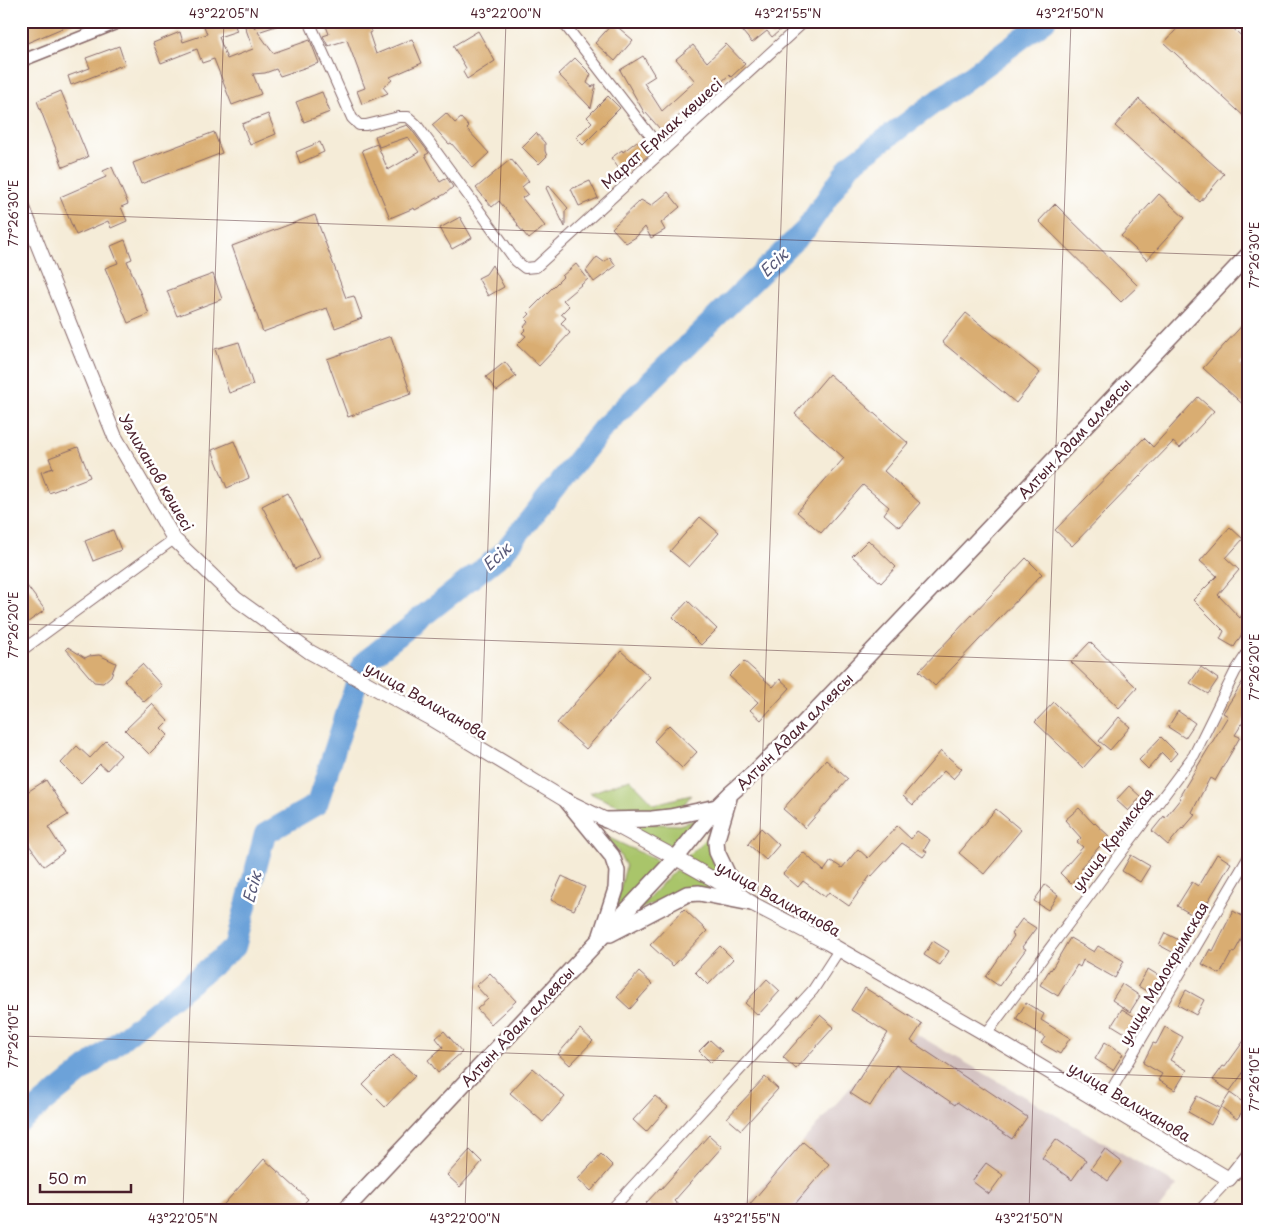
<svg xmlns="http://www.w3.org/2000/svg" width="1269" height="1232" font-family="'Playpen Sans',sans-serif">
<rect width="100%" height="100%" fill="#fff"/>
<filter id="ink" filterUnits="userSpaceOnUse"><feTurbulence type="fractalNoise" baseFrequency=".02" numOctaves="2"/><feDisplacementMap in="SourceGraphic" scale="10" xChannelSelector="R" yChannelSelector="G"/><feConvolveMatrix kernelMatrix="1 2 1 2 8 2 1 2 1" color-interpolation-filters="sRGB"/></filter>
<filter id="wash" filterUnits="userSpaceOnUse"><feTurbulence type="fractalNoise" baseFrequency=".0096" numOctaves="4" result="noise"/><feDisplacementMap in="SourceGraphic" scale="20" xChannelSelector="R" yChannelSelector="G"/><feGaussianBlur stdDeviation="1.12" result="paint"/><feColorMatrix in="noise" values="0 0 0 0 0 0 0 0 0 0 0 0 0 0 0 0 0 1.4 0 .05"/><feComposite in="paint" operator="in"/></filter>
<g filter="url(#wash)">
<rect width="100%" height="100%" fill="#f5ecd8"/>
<polygon fill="#d1bfbe" points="904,1027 1177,1185 1157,1211 741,1211"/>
<g fill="#a9c56b" stroke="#7a724b">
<path d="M630,779L654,804L691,795L679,811C670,812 660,812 651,812C630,811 608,802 590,793Z"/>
<polygon points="707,816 672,846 618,822 679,825"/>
<polygon points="717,827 713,842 713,862 723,879 687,857"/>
<polygon points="601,834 658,861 613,918 626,866 617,850"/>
<polygon points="675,870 723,890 660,901 637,910"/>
</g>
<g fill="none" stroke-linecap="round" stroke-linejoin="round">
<polyline stroke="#6ca2d9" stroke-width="22" points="21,1121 235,947 265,834 317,804 363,663 502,554 604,427 806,229 850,165 1045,21"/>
</g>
<g id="blocks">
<g fill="#d9ad72">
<polygon points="21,21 79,21 27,43 21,42"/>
<polygon points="202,21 233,21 237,31 219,37 227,59 253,49 243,21 250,21 255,28 253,21 285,21 285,23 258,32 273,53 310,40 319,63 280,76 276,69 265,73 253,74 261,94 232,105 214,59 202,63 197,49 161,63 153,43 180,32 183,42 207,34"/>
<polygon points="340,21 367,21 371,32 369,33 376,54 412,39 422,63 390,77 392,80 383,87 388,93 362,104 357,91 365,88 347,40 328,46 323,36 329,34 326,26"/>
<polygon points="734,21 791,21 772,37 767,31 752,43"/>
<polygon points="1184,21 1225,21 1248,42 1248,58 1244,63 1248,66 1248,120 1164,43"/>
<polygon points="613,23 633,40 615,61 595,43"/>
<polygon points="478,31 495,61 467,79 463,72 466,68 453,46"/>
<polygon points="726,44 745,64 731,77 729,75 707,95 705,93 673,121 678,127 667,137 646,113 645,114 620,70 643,56 655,76 644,83 662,111 695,81 676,59 693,45 707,62"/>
<polygon points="119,46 125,64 71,85 68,76 90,68 86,58"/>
<polygon points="575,58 591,74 587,83 592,87 596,84 591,108 558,74"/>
<polygon points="61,91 88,157 63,167 37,101"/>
<polygon points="322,92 330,112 304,122 296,102"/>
<polygon points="608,96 620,108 583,145 576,138 592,122 587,117"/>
<polygon points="1139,99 1224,174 1200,202 1115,126"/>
<polygon points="446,113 455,123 461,118 469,127 467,129 489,153 473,168 451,143 449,144 432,125"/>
<polygon points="268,114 276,134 250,145 242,124"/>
<polygon points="407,125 411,129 429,153 425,155 440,182 447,178 453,187 445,194 415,210 414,208 390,218 362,150 377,144 388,170 419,152 408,137 379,147 375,136"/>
<polygon points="214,132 222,153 141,184 133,163"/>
<polygon points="536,133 545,143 545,151 547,156 539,164 522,147"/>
<polygon points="637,141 649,155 638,164 633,166 623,174 611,158 622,150 623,152"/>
<polygon points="320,142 324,152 300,163 296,152"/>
<polygon points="511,159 529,181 522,187 528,194 522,198 545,226 529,239 517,225 518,224 499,201 492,207 476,188"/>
<polygon points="112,167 128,204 121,207 127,221 111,228 108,221 76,235 60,197 106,177 103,171"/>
<polygon points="590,181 598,198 579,206 571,189"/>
<polygon points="549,186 568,208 565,211 565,227 546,188"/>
<polygon points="668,192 680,207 661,223 665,230 651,238 645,227 636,237 626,243 612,228 641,200 651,206"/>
<polygon points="1159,194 1185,218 1147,260 1121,236"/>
<polygon points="1055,204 1138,286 1121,302 1039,221"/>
<polygon points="315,215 346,298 354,296 362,318 335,328 327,308 263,332 232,246"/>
<polygon points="460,217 472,238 452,249 440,228"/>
<polygon points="125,240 132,259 127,261 149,314 128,323 105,268 118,263 111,246"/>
<polygon points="597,257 604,262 610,257 616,266 594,282 586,271"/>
<polygon points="576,264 588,279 563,300 569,306 561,314 566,318 561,323 570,333 539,366 517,345 526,336 522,333 526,329 524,327 528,322 525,319 530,314 528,312 563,277 562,276"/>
<polygon points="492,265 504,287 488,296 478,278 486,274"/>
<polygon points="213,274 222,299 177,316 167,291"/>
<polygon points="966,313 1040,373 1016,403 942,342"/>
<polygon points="1248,319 1248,356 1240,365 1248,372 1248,409 1203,368"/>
<polygon points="391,336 411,394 348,417 327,359"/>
<polygon points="239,342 253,385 229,393 215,349"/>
<polygon points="505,362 516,376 497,391 486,377"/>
<polygon points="829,374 908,443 884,471 920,503 899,527 884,514 889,507 863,485 821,533 797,512 844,458 795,414"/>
<polygon points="1198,397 1214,411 1180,448 1173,442 1072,546 1055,530 1144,438 1153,447"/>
<polygon points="234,441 249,478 227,488 212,450"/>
<polygon points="78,447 90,477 49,493 41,472 53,468 49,458"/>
<polygon points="287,493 320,556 295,569 262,506"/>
<polygon points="700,517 719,533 689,567 670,551"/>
<polygon points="1230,527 1243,539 1226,558 1239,570 1218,595 1240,618 1248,606 1248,624 1234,647 1220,639 1224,631 1193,600 1217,576 1200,561"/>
<polygon points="113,530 121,550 93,561 85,541"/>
<polygon points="868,540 896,567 881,583 852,556"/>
<polygon points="1026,558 1042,574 935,686 919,671"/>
<polygon points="21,578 45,610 21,627"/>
<polygon points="688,601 717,629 701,645 673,617"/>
<polygon points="1090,642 1137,688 1119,708 1071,662"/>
<polygon points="68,647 85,658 89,656 99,655 116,663 111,676 103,683 94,682 66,649"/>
<polygon points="621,651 650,677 586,749 557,723"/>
<polygon points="744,661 773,687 780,679 790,688 761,720 750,710 758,702 729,676"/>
<polygon points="142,664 162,686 144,702 124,680"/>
<polygon points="1201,667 1218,679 1208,694 1190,683"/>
<polygon points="1248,673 1248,714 1235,735 1240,737 1215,781 1210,778 1192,812 1195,815 1183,829 1182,828 1168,845 1152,831 1164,816 1165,818 1181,798 1179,797 1228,716 1223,713"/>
<polygon points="1054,702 1101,748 1083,768 1035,722"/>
<polygon points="152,704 168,721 161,728 168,735 149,754 125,730"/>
<polygon points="1178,711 1195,723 1185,738 1168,727"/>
<polygon points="1119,717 1130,727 1110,750 1099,741"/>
<polygon points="669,725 697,752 682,768 654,741"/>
<polygon points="1161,737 1177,753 1170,761 1162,753 1148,769 1139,760"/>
<polygon points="106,741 121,755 107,770 100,764 81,783 61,763 77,746 90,758"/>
<polygon points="941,751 962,769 953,779 944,771 913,805 903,796"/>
<polygon points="826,760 848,779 805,828 783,809"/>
<polygon points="46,780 68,815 48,827 64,852 44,866 26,841 21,844 21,796"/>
<polygon points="1129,786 1141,797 1128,811 1116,800"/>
<polygon points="1079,808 1094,824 1095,823 1109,836 1081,867 1084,870 1071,884 1060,873 1083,847 1077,842 1081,838 1065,820"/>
<polygon points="996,809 1021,830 984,874 959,853"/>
<polygon points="897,826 911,839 917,831 930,840 924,850 927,852 923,857 902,843 871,877 870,876 849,906 829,892 825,897 803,881 798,887 783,874 803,852 824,871 831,861 842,868 858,849 868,858"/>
<polygon points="761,828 779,845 766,860 748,844"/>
<polygon points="1217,854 1231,863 1198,918 1177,906 1192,882 1198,886"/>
<polygon points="1131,855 1150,866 1140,882 1122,871"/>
<polygon points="562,876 585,887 574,910 551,900"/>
<polygon points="1045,885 1058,895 1048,910 1034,901"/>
<polygon points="684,909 707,931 673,966 650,945"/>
<polygon points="1233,911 1248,919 1248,927 1234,953 1232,952 1220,974 1202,964 1210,949 1213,951"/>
<polygon points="1022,919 1036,928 1022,947 1026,949 999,986 986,977 1014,936 1011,934"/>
<polygon points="1165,933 1181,941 1174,953 1159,945"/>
<polygon points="1070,938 1094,952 1098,946 1124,961 1115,978 1083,960 1080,967 1077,965 1058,996 1040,985 1050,969 1051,970"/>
<polygon points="933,941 949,951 940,965 924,955"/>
<polygon points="720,946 733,959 708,985 695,972"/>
<polygon points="1148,969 1166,980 1156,997 1138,986"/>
<polygon points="639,972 652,984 630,1009 617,997"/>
<polygon points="490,973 516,1001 491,1024 477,1009 488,999 476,986"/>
<polygon points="767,979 780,991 758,1015 745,1003"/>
<polygon points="1122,984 1140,996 1130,1012 1112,1000"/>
<polygon points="865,988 922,1024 911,1041 983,1089 984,1088 1027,1117 1012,1139 957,1102 955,1105 896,1065 870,1106 850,1093 888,1033 851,1010"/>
<polygon points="1186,990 1204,1000 1196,1015 1178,1005"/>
<polygon points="1026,1003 1044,1014 1041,1020 1070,1038 1060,1054 1041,1043 1045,1037 1016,1019"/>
<polygon points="1122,1009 1140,1020 1130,1036 1112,1025"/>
<polygon points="820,1015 834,1027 796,1069 783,1057"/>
<polygon points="1165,1027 1183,1037 1170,1060 1187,1070 1175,1090 1158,1080 1162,1074 1143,1063 1153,1043 1156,1044"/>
<polygon points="580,1029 593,1041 570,1065 558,1054"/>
<polygon points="444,1031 462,1052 438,1073 428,1060 443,1047 436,1038"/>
<polygon points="1248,1035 1248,1066 1230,1091 1213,1080 1223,1066 1225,1067"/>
<polygon points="710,1040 722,1051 711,1063 699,1051"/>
<polygon points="1105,1042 1123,1054 1113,1070 1095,1059"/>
<polygon points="393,1055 415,1076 385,1107 363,1085"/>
<polygon points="533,1068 565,1097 543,1122 510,1093"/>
<polygon points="765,1077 778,1089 741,1130 727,1118"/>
<polygon points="1230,1093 1247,1105 1237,1119 1221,1107"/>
<polygon points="655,1096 668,1107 646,1132 633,1120"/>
<polygon points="1197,1096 1220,1108 1211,1125 1188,1112"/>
<polygon points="709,1135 722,1147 674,1201 685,1211 655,1211 646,1203 660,1188 661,1189"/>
<polygon points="1056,1139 1086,1160 1072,1180 1042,1158"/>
<polygon points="803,1142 829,1164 789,1211 744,1211"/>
<polygon points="1105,1149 1122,1162 1108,1181 1091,1168"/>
<polygon points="470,1150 482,1162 460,1187 447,1175"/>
<polygon points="601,1154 613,1166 591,1191 578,1179"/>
<polygon points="264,1159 308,1199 297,1211 218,1211"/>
<polygon points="986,1163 1003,1175 989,1194 972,1181"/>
</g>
</g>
</g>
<g filter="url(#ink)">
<use href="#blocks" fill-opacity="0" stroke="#866768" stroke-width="1"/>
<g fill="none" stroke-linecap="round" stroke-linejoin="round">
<g stroke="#866768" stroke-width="12">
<g id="minor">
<polyline points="309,21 352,118 359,125 366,125 399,117 408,117 416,124 516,261 525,268 536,267 805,21"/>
<polyline points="562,21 663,152"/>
<polyline points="21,651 174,539"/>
<polyline points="986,1034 1194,755 1235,672 1248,652"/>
<polyline points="1103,1104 1248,858"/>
<polyline points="610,1211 813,990 839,950"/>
<polyline points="1199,1211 1229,1179"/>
</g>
</g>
<g stroke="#866768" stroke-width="14">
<polyline id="tertiary" points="21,61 122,21"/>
</g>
<g stroke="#866768" stroke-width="16">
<polyline id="secondary" points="21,203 115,437 174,539 236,599 310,652 428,717 567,801 606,820 676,858 736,892 751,903 828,943 986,1034 1229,1179 1248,1155"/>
</g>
<g stroke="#866768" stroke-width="18">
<g id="primary">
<polyline points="729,798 716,842 717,852 736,892"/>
<polyline points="567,801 612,856 617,871 616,889 601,935"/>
<polyline points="606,820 652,819 670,817 717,807"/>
<polyline points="610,934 687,894 699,893 751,903"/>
<polyline points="344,1211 676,858 717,807 730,794 754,773 802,725 1248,255"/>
</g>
</g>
<use href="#minor" stroke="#fff" stroke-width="10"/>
<use href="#tertiary" stroke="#fff" stroke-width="11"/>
<use href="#secondary" stroke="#fff" stroke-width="14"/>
<use href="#primary" stroke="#fff" stroke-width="15"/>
</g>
</g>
<path fill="none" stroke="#4a1f2b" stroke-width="1" stroke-opacity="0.45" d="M21,213L1248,256M21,624L1248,667M21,1036L1248,1079M183,1211L224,21M465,1211L506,21M747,1211L788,21M1029,1211L1071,21"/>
<g text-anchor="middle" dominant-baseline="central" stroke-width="5" stroke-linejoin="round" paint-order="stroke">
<g font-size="15" fill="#4a1f2b" stroke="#fff">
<text transform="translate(661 133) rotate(-42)">Марат Ермак көшесі</text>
<text transform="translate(1074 438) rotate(-47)">Алтын Адам аллеясы</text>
<text transform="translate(157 472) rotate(60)">Уәлиханов көшесі</text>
<text transform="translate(427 700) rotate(30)">улица Валиханова</text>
<text transform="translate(794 731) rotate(-45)">Алтын Адам аллеясы</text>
<text transform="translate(1112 839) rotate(-53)">улица Крымская</text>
<text transform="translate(779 898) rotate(29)">улица Валиханова</text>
<text transform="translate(1163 973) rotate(-60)">улица Малокрымская</text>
<text transform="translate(517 1026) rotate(-47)">Алтын Адам аллеясы</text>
<text transform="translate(1130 1101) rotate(31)">улица Валиханова</text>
</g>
<g font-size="16" font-style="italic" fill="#595a79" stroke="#fff">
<text transform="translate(773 262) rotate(-44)">Есік</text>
<text transform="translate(496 556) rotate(-43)">Есік</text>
<text transform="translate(251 887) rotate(-75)">Есік</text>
</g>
</g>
<rect width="1269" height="1232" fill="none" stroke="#fff" stroke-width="55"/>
<path d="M40 1184v8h91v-8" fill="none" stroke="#4a1f2b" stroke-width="2.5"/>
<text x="48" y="1184" font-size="15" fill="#4a1f2b" stroke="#ffffff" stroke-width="4" paint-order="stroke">50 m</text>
<rect x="28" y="28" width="1214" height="1176" fill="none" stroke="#4a1f2b" stroke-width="2"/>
<g font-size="12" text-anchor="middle" fill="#4a1f2b">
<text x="224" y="18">43°22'05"N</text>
<text x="506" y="18">43°22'00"N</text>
<text x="788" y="18">43°21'55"N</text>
<text x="1070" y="18">43°21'50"N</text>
<text transform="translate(14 213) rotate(-90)" y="4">77°26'30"E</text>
<text transform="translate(1255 255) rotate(-90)" y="4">77°26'30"E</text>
<text transform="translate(14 625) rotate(-90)" y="4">77°26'20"E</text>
<text transform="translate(1255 667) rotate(-90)" y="4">77°26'20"E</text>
<text transform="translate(14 1036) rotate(-90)" y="4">77°26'10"E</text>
<text transform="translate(1255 1079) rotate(-90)" y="4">77°26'10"E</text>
<text x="183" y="1223">43°22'05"N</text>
<text x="465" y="1223">43°22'00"N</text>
<text x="747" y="1223">43°21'55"N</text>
<text x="1029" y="1223">43°21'50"N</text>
</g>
</svg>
